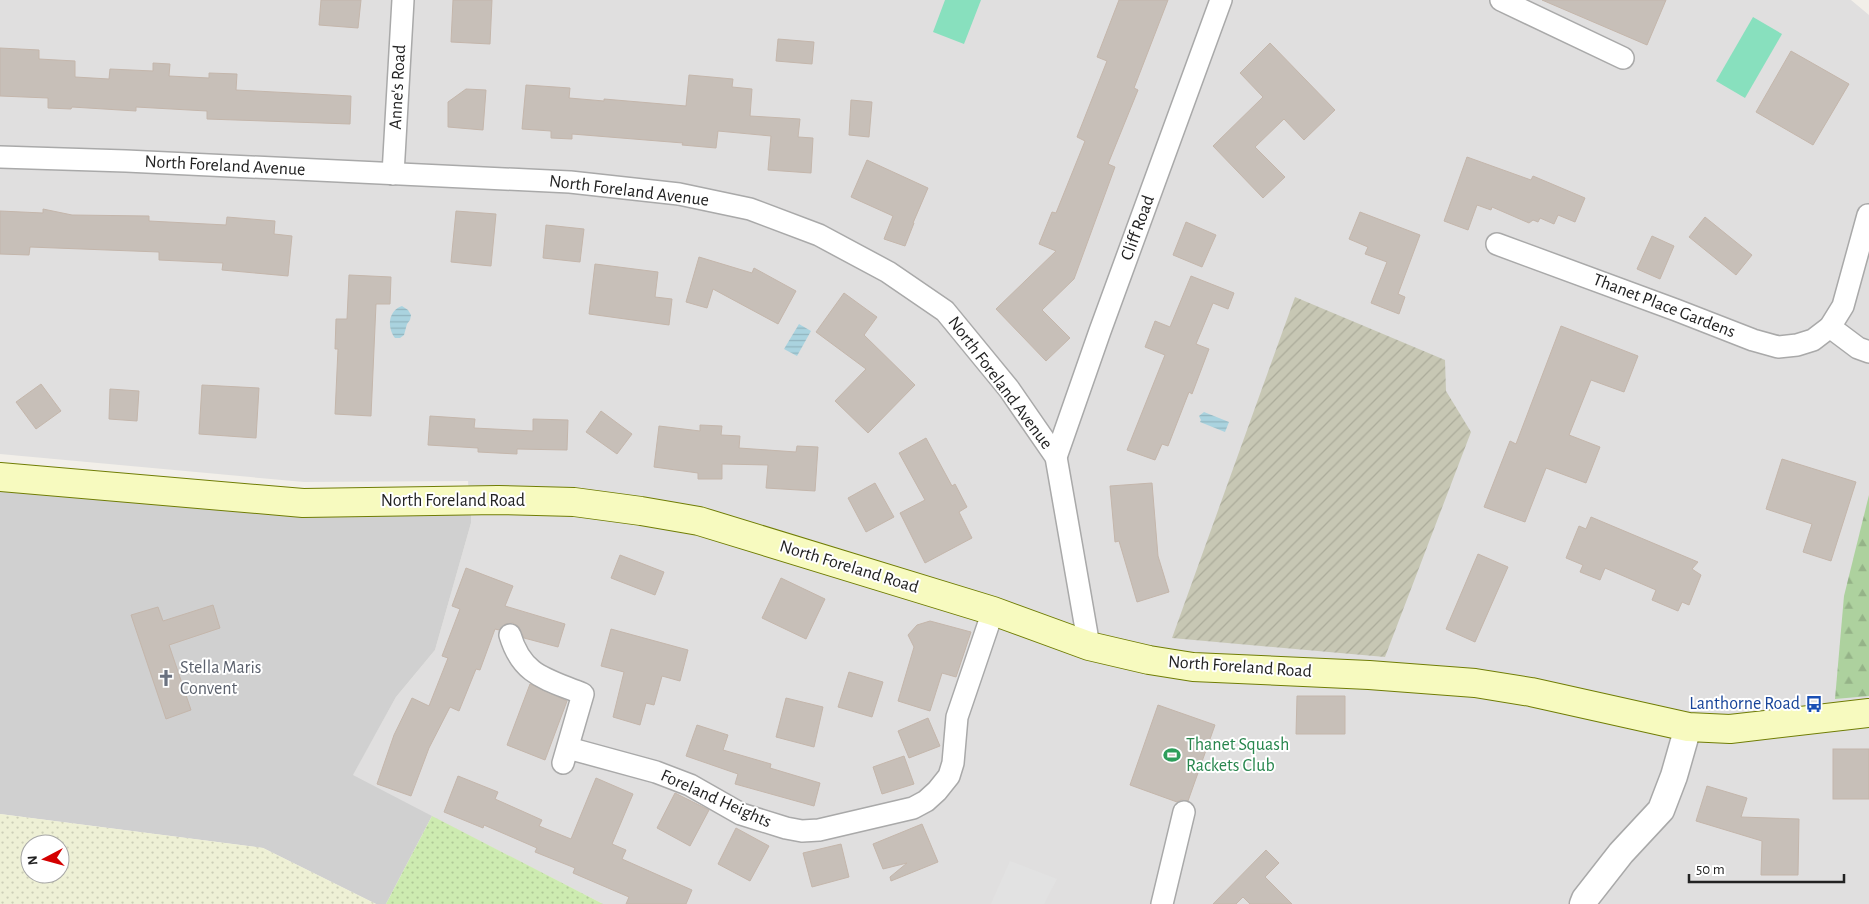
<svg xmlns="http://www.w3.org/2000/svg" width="1869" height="904" font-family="'Alegreya Sans',sans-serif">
<defs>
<pattern id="construction-furrows" width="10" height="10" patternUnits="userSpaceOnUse" patternTransform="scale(1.25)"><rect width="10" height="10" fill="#c7c7b4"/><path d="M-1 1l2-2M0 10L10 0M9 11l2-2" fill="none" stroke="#abab9a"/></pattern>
<pattern id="farmland-dots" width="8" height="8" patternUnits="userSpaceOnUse" patternTransform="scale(1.25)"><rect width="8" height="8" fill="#eef0d5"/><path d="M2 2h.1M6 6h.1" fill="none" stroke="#ccceb7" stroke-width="1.8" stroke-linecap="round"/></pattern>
<pattern id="grass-dots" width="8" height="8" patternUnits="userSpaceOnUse" patternTransform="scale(1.25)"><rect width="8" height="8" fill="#cdebb0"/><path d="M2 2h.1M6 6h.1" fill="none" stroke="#b0c997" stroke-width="1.8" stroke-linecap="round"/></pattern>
<pattern id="forest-firs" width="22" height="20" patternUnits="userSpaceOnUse" patternTransform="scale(1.25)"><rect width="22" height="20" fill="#add19e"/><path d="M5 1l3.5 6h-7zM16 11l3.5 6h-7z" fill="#95b388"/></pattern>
<pattern id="water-rules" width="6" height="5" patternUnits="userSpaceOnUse" patternTransform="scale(1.25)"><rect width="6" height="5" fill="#aad3df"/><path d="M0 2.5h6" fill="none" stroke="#92b5bf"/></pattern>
</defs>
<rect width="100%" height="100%" fill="#f2efe9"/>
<polygon fill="#e0dfdf" points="0,0 1851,0 1869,15 1869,904 603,904 352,776 396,697 435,650 471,523 468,481 304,482 0,454"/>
<polygon fill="#d0d0d0" points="0,487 471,514 471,523 435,650 396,697 353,775 432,816 386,904 376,904 263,848 0,814"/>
<polygon fill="url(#construction-furrows)" points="1295,297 1445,360 1446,391 1471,432 1385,657 1172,638"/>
<path fill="url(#farmland-dots)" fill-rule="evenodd" d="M0,814L263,848L376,904H0ZM30,844H60V874H30Z"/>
<polygon fill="url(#grass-dots)" points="432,816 603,904 386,904"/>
<polygon fill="url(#forest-firs)" points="1869,495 1869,696 1835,699 1844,596"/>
<g fill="#88e0be">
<polygon points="945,0 981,0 964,44 933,32"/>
<polygon points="1753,17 1782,34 1745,98 1716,81"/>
</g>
<polygon fill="#e2e2e2" points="1010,861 1057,879 1044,904 991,904"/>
<g fill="url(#water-rules)">
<path d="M402,306L408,310L411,315L410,320L407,324L404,335L400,338H395C387,327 388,311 402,306Z"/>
<polygon points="799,324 811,331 797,356 784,349"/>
<polygon points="1204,412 1229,422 1225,432 1200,422 1201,420 1199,416"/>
</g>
<g fill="#c7bfb8" stroke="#c4b6ab">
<polygon points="321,0 361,0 358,28 319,25"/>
<polygon points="453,0 492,0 490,44 451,42"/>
<polygon points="1119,0 1168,0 1134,88 1138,90 1108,164 1115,167 1074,279 1042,310 1070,338 1046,361 996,309 1056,251 1039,244 1052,212 1056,213 1085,141 1077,137 1107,61 1097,57"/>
<polygon points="1542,0 1666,0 1647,45"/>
<polygon points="778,39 814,42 812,64 776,61"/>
<polygon points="1270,43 1335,110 1304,140 1284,119 1255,147 1285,177 1263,198 1213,146 1263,97 1240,73"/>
<polygon points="0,48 39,50 39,59 75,61 75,77 109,79 110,69 153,71 153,63 170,64 169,76 209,78 209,73 237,74 236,90 351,96 350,124 207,119 207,111 136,107 136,111 72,107 71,109 48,108 48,98 0,96"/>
<polygon points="1791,51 1849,84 1813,145 1756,112"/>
<polygon points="689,75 733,79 732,87 752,89 750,116 800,119 798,137 813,138 811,173 768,170 771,136 718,131 716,148 682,145 683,143 572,134 572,139 551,138 551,131 522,129 526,85 570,88 569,98 604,101 604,99 686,106"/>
<polygon points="466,89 486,90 483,130 448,127 448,102"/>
<polygon points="851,100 872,102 869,137 849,135"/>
<polygon points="1467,157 1531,180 1533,176 1585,198 1575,222 1558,215 1554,224 1540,218 1538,222 1533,220 1529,223 1492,207 1491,210 1477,205 1468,230 1444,221"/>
<polygon points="867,160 928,188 913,223 914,223 905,246 884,239 893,216 851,197"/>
<polygon points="43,209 72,215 149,216 149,221 226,225 227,217 275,221 274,234 292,236 288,276 222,270 223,263 159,260 159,252 30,247 29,255 0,254 0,211 43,213"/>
<polygon points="456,211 496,214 491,266 451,262"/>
<polygon points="1360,212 1420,235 1398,294 1405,297 1399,314 1371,303 1387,262 1365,254 1368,247 1349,239"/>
<polygon points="1705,217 1752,255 1736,275 1689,237"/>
<polygon points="1186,222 1216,235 1202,267 1173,255"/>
<polygon points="546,225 584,229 580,262 543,258"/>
<polygon points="1652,236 1674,246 1660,279 1637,269"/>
<polygon points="699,257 752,273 754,268 796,291 778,324 713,289 707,308 686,302"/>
<polygon points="595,264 658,272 655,297 672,299 669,325 589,314"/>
<polygon points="349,275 391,277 390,304 376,304 371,416 335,414 338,349 335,349 336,319 347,319"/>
<polygon points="1191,276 1234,293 1228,309 1213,303 1196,344 1209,349 1192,394 1189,392 1168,446 1162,444 1155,460 1127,450 1165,355 1145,347 1155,321 1170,327"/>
<polygon points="844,293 877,317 864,335 915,385 868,433 835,401 866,369 816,332"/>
<polygon points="1561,326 1638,356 1624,392 1591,380 1569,435 1600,447 1586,483 1546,468 1525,522 1484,507 1510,441 1516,444"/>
<polygon points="41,384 61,411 36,429 16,402"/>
<polygon points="202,385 259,388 256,438 199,434"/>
<polygon points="110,389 139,391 137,421 109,419"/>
<polygon points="601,411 632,434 617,454 586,432"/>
<polygon points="430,416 475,419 474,428 533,431 533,419 568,420 567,450 517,449 517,454 478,452 478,448 428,445"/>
<polygon points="700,425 722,426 721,435 740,436 739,448 796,452 797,446 818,447 815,491 766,488 768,465 722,464 722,479 698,479 698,473 654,467 659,426 700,431"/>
<polygon points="926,438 952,486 955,484 967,507 959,512 972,538 925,563 900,513 925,500 899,453"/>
<polygon points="1782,459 1856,482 1831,561 1803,552 1812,524 1766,509"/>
<polygon points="875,483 894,517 866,532 848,498"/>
<polygon points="1152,483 1158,556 1169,592 1137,602 1119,541 1115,542 1110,486"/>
<polygon points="1591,517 1698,562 1692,569 1701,575 1689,605 1682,602 1678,611 1652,600 1656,590 1605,568 1600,580 1580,572 1583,565 1566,558 1579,526 1586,529"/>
<polygon points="1478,554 1508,567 1475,642 1446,629"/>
<polygon points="620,555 664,572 655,595 611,578"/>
<polygon points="466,568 513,586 505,606 565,624 558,647 524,638 518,626 513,623 505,624 499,630 495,629 480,670 476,669 459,711 450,707 429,748 411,796 377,784 394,735 412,698 429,706 448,658 442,656 460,609 452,606"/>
<polygon points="781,578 825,599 806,639 762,618"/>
<polygon points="213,605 220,628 169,645 191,710 166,719 131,615 158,607 163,621"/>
<polygon points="930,621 971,632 956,677 942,673 930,711 898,701 914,647 908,635 917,625"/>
<polygon points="611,629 688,650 680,681 662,676 654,705 646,703 640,725 613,717 624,672 601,666"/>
<polygon points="849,672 883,682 872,717 838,707"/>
<polygon points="530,684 567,701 545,760 507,745"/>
<polygon points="1297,696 1345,696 1345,734 1296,734"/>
<polygon points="786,698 823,707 814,747 776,737"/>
<polygon points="1158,705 1215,725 1188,801 1181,800 1177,802 1130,785"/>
<polygon points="928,718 940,746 909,758 898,731"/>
<polygon points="697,725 728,735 723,750 771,764 770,768 820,783 814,806 735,784 738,774 686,756"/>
<rect x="1833" y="749" width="36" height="50"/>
<polygon points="904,756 914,784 882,794 873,767"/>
<polygon points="458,776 498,792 495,799 542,820 539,826 571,839 596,778 633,794 612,844 626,850 622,859 692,890 686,904 626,904 629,897 573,873 575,868 535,852 537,848 484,825 483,828 444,812"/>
<polygon points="1707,786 1747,798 1741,817 1799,819 1798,875 1761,875 1762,841 1696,821"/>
<polygon points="675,793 709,810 690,846 657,828"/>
<polygon points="922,824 938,862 891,881 890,877 907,863 883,869 873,844"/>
<polygon points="736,828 769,846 750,881 718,864"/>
<polygon points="841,844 849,877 812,887 803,853"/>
<polygon points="1266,850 1279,863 1265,877 1292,904 1250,904 1243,897 1236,904 1213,904"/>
</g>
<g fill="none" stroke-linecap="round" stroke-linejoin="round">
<g stroke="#a9a9a9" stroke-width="24">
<g id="minor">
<polyline points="1501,0 1623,58"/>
<polyline points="0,157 126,161 570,182 679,194 750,209 819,235 888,272 945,311 1009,389 1056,457 1089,646"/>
<polyline points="393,174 403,0"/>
<polyline points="1497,244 1676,310 1753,340 1778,347 1797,345 1813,340 1830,327 1843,306 1868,215"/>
<polyline points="1830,327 1858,348 1869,352"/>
<polyline points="1056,457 1100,331 1221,0"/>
<path d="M510,635C522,676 547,679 583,694L563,763"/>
<polyline points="568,748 656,772 690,785 741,814 786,828 802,831 819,830 913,808 926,801 937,791 949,776 953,763 957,717 993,611"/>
<polyline points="1162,904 1184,812"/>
</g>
</g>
<g stroke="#a9a9a9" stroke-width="29">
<polyline id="tertiary" points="1583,904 1585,899 1621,853 1661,810 1674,776 1688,727"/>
</g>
<g stroke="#707d05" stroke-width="30">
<polyline id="secondary" points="0,477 303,503 498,500 574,502 641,511 699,521 993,611 1089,646 1149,660 1193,667 1369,675 1475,683 1531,692 1688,727 1730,729 1869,713"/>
</g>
<use href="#minor" stroke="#fff" stroke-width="21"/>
<use href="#tertiary" stroke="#fff" stroke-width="26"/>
<use href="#secondary" stroke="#f7fabf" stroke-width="28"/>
</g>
<defs>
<g id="church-bare" transform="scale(1.35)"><path d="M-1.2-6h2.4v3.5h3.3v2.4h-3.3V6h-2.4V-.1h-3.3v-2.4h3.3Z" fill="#6b7280" stroke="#fff" stroke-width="2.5" paint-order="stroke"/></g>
<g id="bus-bare" transform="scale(1.35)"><path d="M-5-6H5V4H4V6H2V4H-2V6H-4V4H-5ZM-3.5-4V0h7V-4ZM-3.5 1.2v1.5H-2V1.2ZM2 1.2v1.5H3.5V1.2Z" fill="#1a4fb4" stroke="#fff" stroke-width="2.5" paint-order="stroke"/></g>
<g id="stadium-bare" transform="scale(1.35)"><path d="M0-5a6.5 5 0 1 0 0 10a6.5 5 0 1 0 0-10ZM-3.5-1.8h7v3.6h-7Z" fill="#2e9e5b" stroke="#fff" stroke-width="2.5" paint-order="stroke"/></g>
</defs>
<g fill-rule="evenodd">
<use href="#church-bare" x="166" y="678"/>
<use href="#bus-bare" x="1814" y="704"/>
<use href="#stadium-bare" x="1172" y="755"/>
</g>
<g text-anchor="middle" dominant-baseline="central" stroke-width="4" stroke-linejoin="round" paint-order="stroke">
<g font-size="18" fill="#222" stroke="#fff">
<text transform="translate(398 87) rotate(-87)">Anne's Road</text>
<text transform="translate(225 166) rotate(3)">North Foreland Avenue</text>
<text transform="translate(629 191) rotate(7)">North Foreland Avenue</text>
<text transform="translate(1138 228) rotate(-70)">Cliff Road</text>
<text transform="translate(1664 306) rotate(21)">Thanet Place Gardens</text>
<text transform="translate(1000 383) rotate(53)">North Foreland Avenue</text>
<text x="453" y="501">North Foreland Road</text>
<text transform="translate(849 567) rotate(17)">North Foreland Road</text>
<text transform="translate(1240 667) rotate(4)">North Foreland Road</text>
<text transform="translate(716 799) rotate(24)">Foreland Heights</text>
</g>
<g font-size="18" fill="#5b616d" stroke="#fff" text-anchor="start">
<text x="180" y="668">Stella Maris<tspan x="180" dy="21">Convent</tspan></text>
</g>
<g font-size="18" fill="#164399" stroke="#fff" text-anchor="end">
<text x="1800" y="704">Lanthorne Road</text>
</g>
<g font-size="18" fill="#27864d" stroke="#fff" text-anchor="start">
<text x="1186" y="745">Thanet Squash<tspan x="1186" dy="21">Rackets Club</tspan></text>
</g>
</g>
<g transform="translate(45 859) rotate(264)"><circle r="24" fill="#ffffff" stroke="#a7a7a7"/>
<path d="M0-4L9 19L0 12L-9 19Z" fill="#d40000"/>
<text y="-8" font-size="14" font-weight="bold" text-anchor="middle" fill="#222222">N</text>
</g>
<path d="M1689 874v8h155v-8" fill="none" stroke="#222222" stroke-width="2.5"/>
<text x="1696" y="874" font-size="15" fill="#222222" stroke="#ffffff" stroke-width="4" paint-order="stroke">50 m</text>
</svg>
